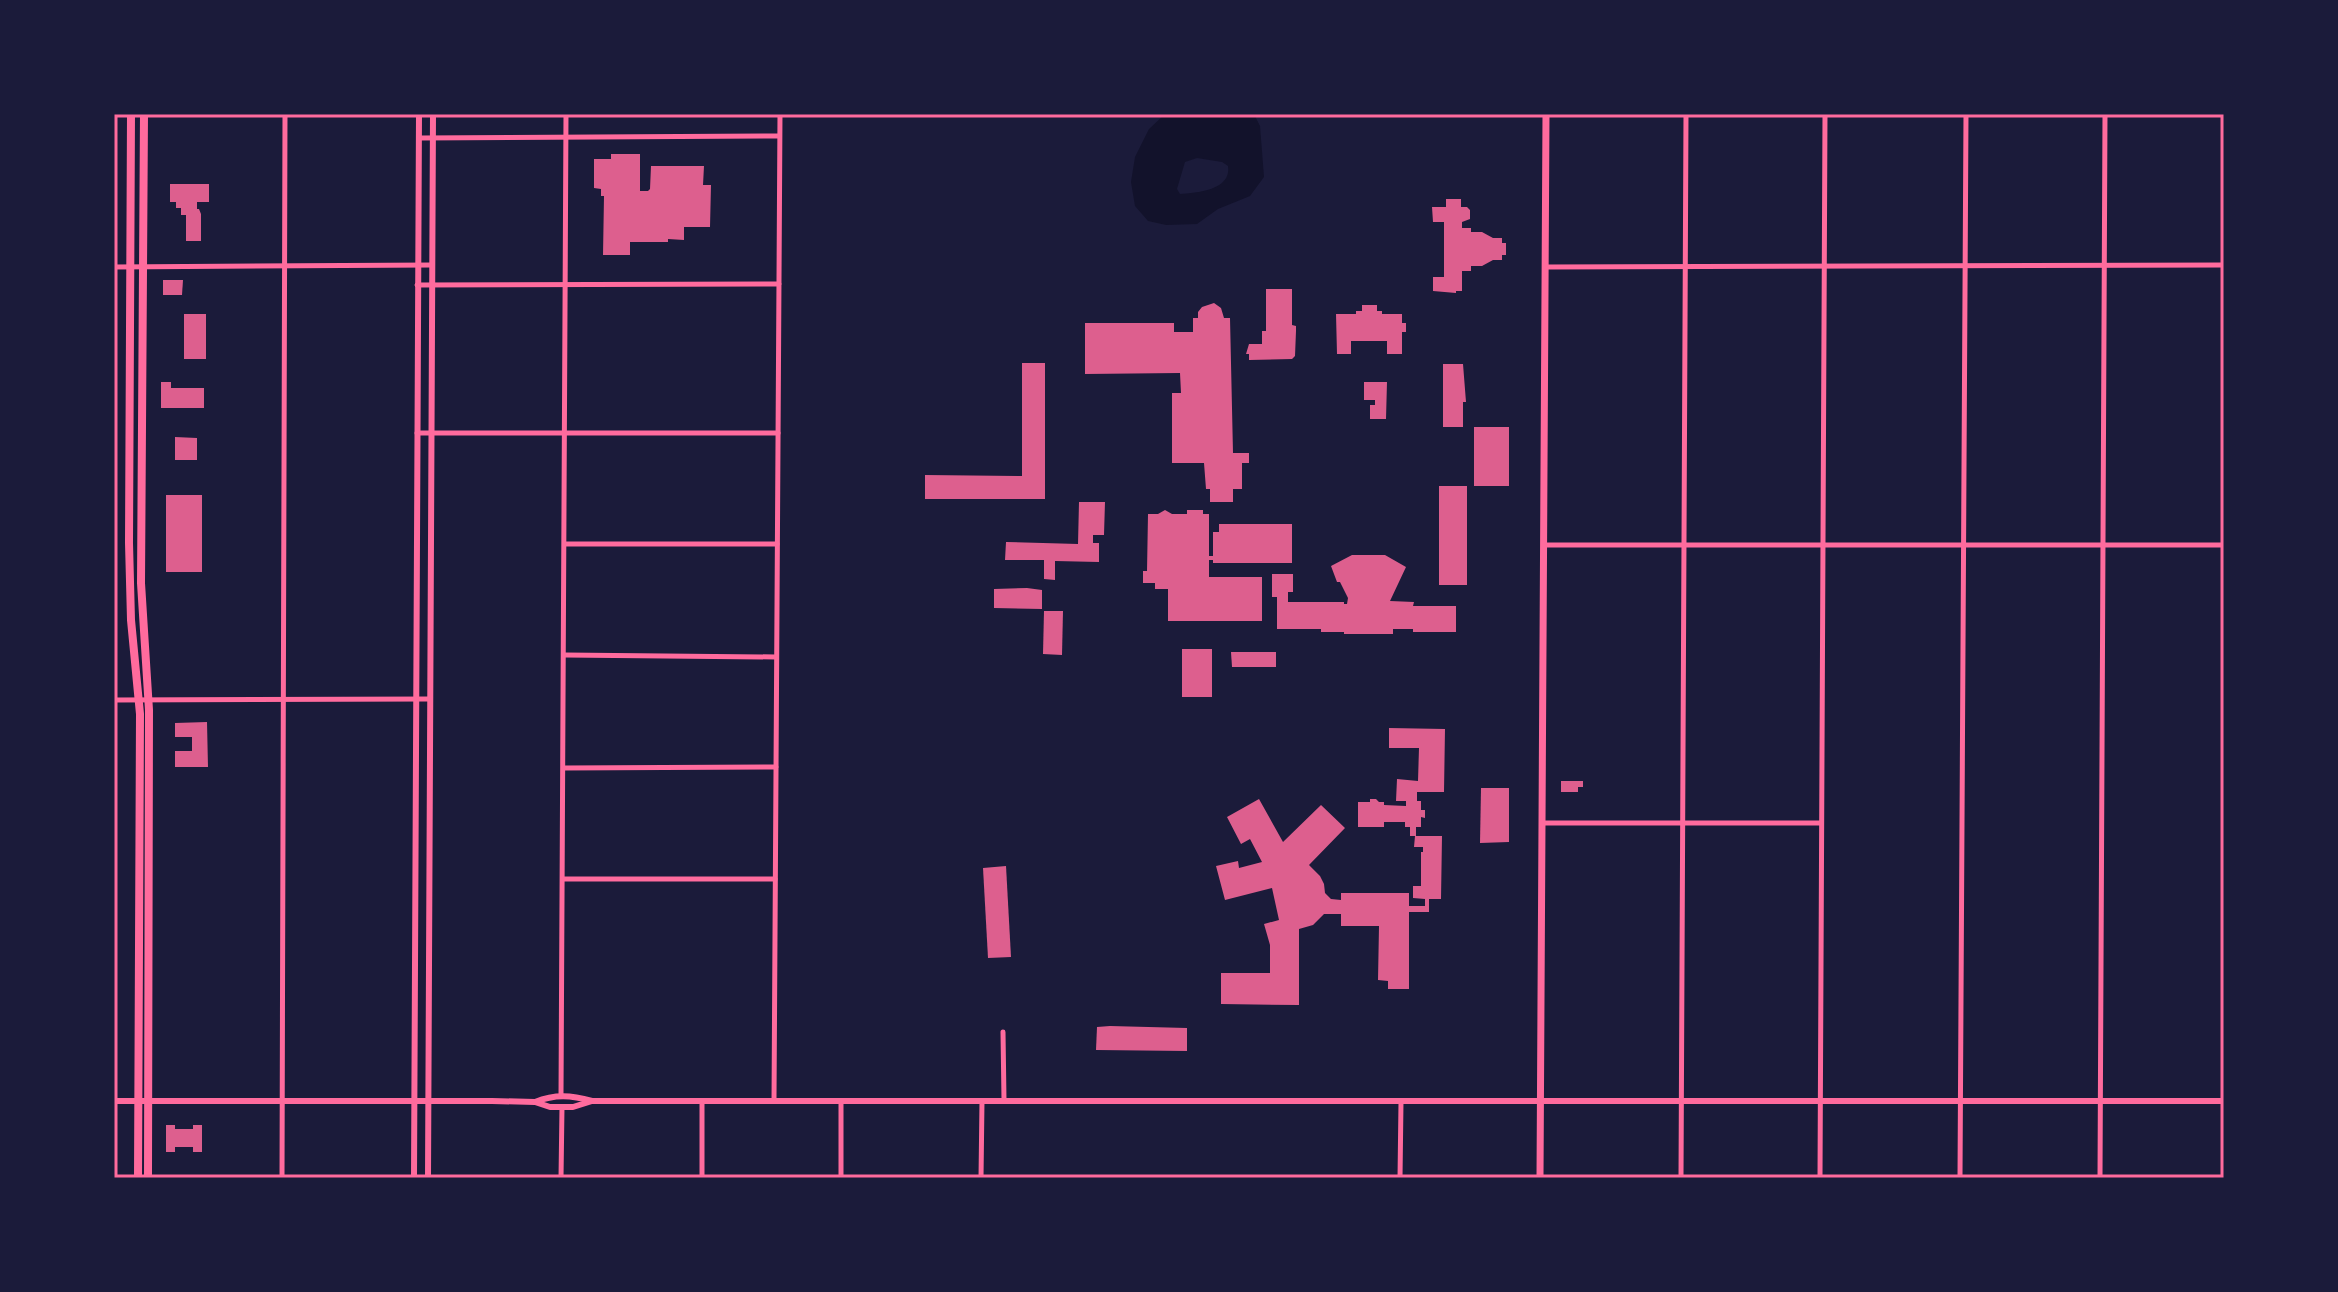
<svg xmlns="http://www.w3.org/2000/svg" width="2338" height="1292" font-family="Poppins,sans-serif">
<rect width="100%" height="100%" fill="#1b1b3a"/>
<path fill="#12122b" fill-rule="evenodd" d="M1165,114H1254L1260,126L1264,177L1250,196L1218,209L1197,224L1166,225L1148,221L1135,206L1131,182L1135,157L1149,129ZM1197,158L1222,162L1228,166C1232,190 1196,193 1180,194L1177,189L1185,162Z"/>
<g fill="#dd5f8e">
<polygon points="611,154 640,154 640,191 648,191 650,189 651,166 704,166 703,185 711,185 710,227 684,227 684,240 668,239 668,242 630,242 630,255 603,255 604,196 601,196 601,189 594,188 594,159 611,159"/>
<polygon points="170,184 209,184 209,202 197,202 197,209 199,209 201,214 201,241 186,241 186,215 181,215 181,208 176,208 176,202 170,202"/>
<polygon points="1446,199 1461,199 1461,207 1467,207 1470,210 1470,219 1462,222 1462,228 1471,228 1471,232 1482,232 1493,238 1502,238 1502,243 1506,243 1506,255 1502,255 1502,260 1493,260 1482,266 1471,266 1471,271 1462,271 1462,291 1456,291 1456,293 1433,291 1433,277 1444,277 1444,222 1433,222 1432,207 1446,207"/>
<polygon points="163,280 183,280 182,295 163,295"/>
<polygon points="1266,289 1292,289 1292,325 1296,326 1296,331 1295,356 1292,359 1249,360 1249,354 1246,354 1249,344 1262,344 1262,331 1266,331"/>
<polygon points="1214,303 1221,308 1224,318 1230,318 1233,453 1249,453 1249,463 1242,463 1242,489 1233,489 1233,502 1210,502 1210,489 1206,489 1204,463 1172,463 1172,393 1181,393 1180,373 1085,374 1085,323 1174,323 1174,332 1193,332 1193,318 1198,318 1198,312 1202,307"/>
<polygon points="1362,305 1377,305 1377,311 1382,311 1382,314 1402,314 1402,323 1406,323 1406,332 1402,332 1402,354 1387,354 1387,341 1351,341 1351,354 1337,354 1336,314 1356,314 1356,311 1362,311"/>
<rect x="184" y="314" width="22" height="45"/>
<polygon points="1022,363 1045,363 1045,499 925,499 925,475 1022,476"/>
<polygon points="1443,364 1463,364 1466,402 1463,402 1463,427 1443,427"/>
<polygon points="161,382 171,382 171,388 204,388 204,408 161,408"/>
<polygon points="1364,382 1387,382 1386,419 1370,419 1370,405 1375,405 1375,400 1364,400"/>
<rect x="1474" y="427" width="35" height="59"/>
<polygon points="175,437 197,438 197,460 175,460"/>
<rect x="1439" y="486" width="28" height="99"/>
<rect x="166" y="495" width="36" height="77"/>
<polygon points="1079,502 1105,502 1104,535 1093,535 1093,543 1099,543 1099,562 1055,561 1055,580 1044,579 1044,560 1005,560 1006,542 1078,544"/>
<polygon points="1165,510 1172,514 1187,514 1187,510 1203,510 1203,514 1209,514 1209,556 1213,556 1213,532 1219,532 1219,524 1292,524 1292,563 1213,563 1213,560 1209,560 1209,577 1262,577 1262,621 1168,621 1168,589 1155,589 1155,583 1143,583 1143,571 1147,571 1148,514 1158,514"/>
<polygon points="1352,555 1385,555 1406,567 1390,601 1414,602 1413,606 1456,606 1456,632 1413,632 1413,629 1393,629 1393,634 1344,634 1344,632 1321,632 1321,629 1277,629 1277,597 1272,597 1272,574 1293,574 1293,592 1288,592 1288,602 1344,602 1344,604 1347,604 1348,598 1340,582 1337,582 1331,566"/>
<polygon points="1027,588 1042,590 1042,609 994,608 994,589"/>
<polygon points="1044,611 1063,611 1062,655 1043,654"/>
<rect x="1182" y="649" width="30" height="48"/>
<polygon points="1231,652 1276,652 1276,667 1232,667"/>
<polygon points="207,722 208,767 175,767 175,751 192,751 192,737 175,737 175,723"/>
<polygon points="1389,728 1445,729 1444,792 1417,792 1417,801 1421,801 1421,810 1425,810 1425,818 1421,817 1421,827 1416,827 1416,836 1442,836 1441,899 1429,899 1429,912 1409,912 1409,989 1388,989 1388,981 1378,980 1379,926 1341,926 1341,914 1324,914 1313,925 1299,929 1299,1005 1221,1004 1221,973 1270,973 1270,945 1264,924 1279,920 1272,888 1225,900 1216,866 1238,861 1239,868 1262,862 1250,839 1241,844 1227,817 1259,799 1283,842 1321,805 1345,828 1309,865 1320,876 1324,884 1325,893 1331,899 1341,900 1341,893 1409,893 1409,906 1425,906 1425,899 1413,898 1413,886 1421,886 1421,852 1423,852 1423,847 1414,847 1415,836 1410,836 1410,827 1405,827 1405,822 1384,822 1384,827 1358,827 1358,802 1370,802 1370,799 1376,799 1379,802 1384,802 1384,805 1406,806 1406,801 1396,801 1397,779 1418,781 1419,748 1389,748"/>
<polygon points="1561,781 1583,781 1583,787 1578,787 1578,792 1561,792"/>
<polygon points="1481,788 1509,788 1509,842 1480,843"/>
<polygon points="1006,866 1011,957 988,958 983,868"/>
<polygon points="1110,1026 1187,1028 1187,1051 1096,1050 1097,1027"/>
<polygon points="166,1125 175,1125 175,1129 193,1129 193,1125 202,1125 202,1152 193,1152 193,1147 175,1147 175,1152 166,1152"/>
</g>
<g fill="none" stroke-linecap="round" stroke-linejoin="round">
<g stroke="#ff6b9d" stroke-width="5">
<polyline points="420,138 779,136"/>
<polyline points="114,267 432,265"/>
<polyline points="1546,267 2224,265"/>
<polyline points="417,285 779,284"/>
<polyline points="417,433 778,433"/>
<polyline points="565,544 777,544"/>
<polyline points="1544,545 2224,545"/>
<polyline points="565,655 776,657"/>
<polyline points="114,700 430,699"/>
<polyline points="564,768 776,767"/>
<polyline points="1543,823 1821,823"/>
<polyline points="563,879 775,879"/>
<polyline points="1003,1032 1004,1100"/>
<polyline points="561,1096 566,114"/>
<polyline points="774,1101 780,114"/>
<polyline points="282,1178 285,114"/>
<polyline points="561,1178 562,1107"/>
<polyline points="702,1178 702,1101"/>
<polyline points="841,1178 841,1102"/>
<polyline points="981,1178 982,1101"/>
<polyline points="1400,1178 1401,1102"/>
<polyline points="1681,1178 1686,114"/>
<polyline points="1820,1178 1825,114"/>
<polyline points="1960,1178 1966,114"/>
<polyline points="2100,1178 2105,114"/>
</g>
<g stroke="#ff6b9d" stroke-width="6">
<polyline points="114,1101 492,1101 535,1102 550,1107 573,1107 592,1101"/>
<path d="M535,1102C555,1094 571,1095 592,1101H2224"/>
<polyline points="414,1178 419,114"/>
<polyline points="428,1178 433,114"/>
</g>
<polyline stroke="#ff6b9d" stroke-width="7" points="1540,1178 1546,114"/>
<g stroke="#ff6b9d" stroke-width="8">
<polyline points="131,114 129,543 131,620 140,714 138,1178"/>
<polyline points="144,114 141,583 149,710 148,1178"/>
</g>
</g>
<rect width="2338" height="1292" fill="none" stroke="#1b1b3a" stroke-width="232"/>
<rect x="116" y="116" width="2106" height="1060" fill="none" stroke="#ff6b9d" stroke-width="3"/>
</svg>
